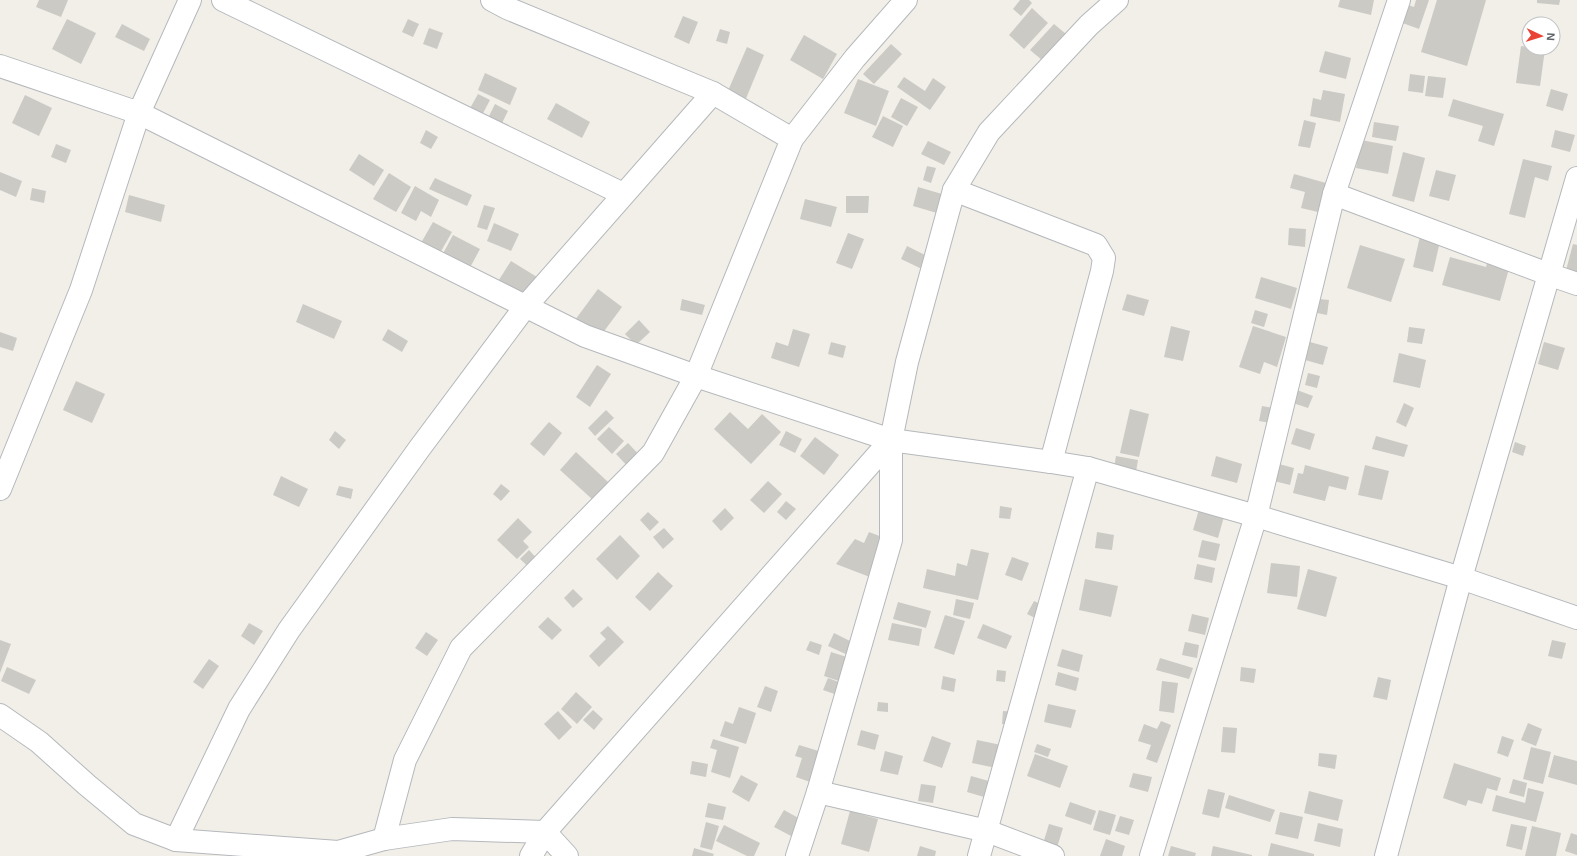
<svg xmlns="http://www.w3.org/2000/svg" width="1577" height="856" font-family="Helvetica,sans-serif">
<rect width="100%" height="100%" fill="#f1efe8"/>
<g fill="#cccac5">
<polygon points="39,0 68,0 61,17 36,7"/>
<polygon points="1020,0 1029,0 1032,3 1021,16 1013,9"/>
<polygon points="1340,0 1374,0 1371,15 1338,7"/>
<polygon points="1416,0 1429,0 1419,29 1397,21 1403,3 1414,7"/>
<polygon points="1437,0 1486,0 1467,66 1421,52"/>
<polygon points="1537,0 1560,0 1559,5 1537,3"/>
<polygon points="1032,8 1048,23 1024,49 1009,35"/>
<polygon points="683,16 698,22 689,44 674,37"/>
<polygon points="67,19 96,33 81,64 52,49"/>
<polygon points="408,19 419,24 413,37 402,32"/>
<polygon points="122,24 150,39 144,51 115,37"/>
<polygon points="1054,24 1066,34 1042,60 1030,50"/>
<polygon points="429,28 443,33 437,49 423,44"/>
<polygon points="720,29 730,32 727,44 716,41"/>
<polygon points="804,35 837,54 823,79 790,60"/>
<polygon points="891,44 902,54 874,84 863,74"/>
<polygon points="1521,46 1545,49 1540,86 1516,83"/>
<polygon points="747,47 764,55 745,101 727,93"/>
<polygon points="1325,51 1351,58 1346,79 1319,72"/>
<polygon points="485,73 517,88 510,105 478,90"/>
<polygon points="1410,74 1425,76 1423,93 1408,91"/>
<polygon points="1428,76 1446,78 1443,98 1425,96"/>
<polygon points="904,77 925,91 933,78 946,87 930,110 897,87"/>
<polygon points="858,79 889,91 876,126 844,113"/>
<polygon points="1551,89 1568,94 1563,111 1546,106"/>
<polygon points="1323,90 1345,94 1340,122 1310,116 1313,98 1321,100"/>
<polygon points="478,94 490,100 481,117 469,110"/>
<polygon points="25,95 52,108 39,136 12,123"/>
<polygon points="901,98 918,107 907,126 891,117"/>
<polygon points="1453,99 1504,114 1494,146 1478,141 1483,126 1448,116"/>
<polygon points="556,103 590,122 582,138 547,119"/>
<polygon points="495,104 508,111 501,125 488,118"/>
<polygon points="883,116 903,126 893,147 872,137"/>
<polygon points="1304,120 1316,123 1310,148 1298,146"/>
<polygon points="1374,122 1399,126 1396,141 1372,137"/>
<polygon points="426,130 438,137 431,149 420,143"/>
<polygon points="1555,130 1575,135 1570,152 1551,147"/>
<polygon points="1361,140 1393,146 1388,174 1356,168"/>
<polygon points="928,141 951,152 944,165 921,154"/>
<polygon points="56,144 71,150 66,163 51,157"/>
<polygon points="1403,152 1425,158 1414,202 1392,196"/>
<polygon points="359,154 384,170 374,186 349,170"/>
<polygon points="1523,159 1552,166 1548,181 1535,177 1525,218 1509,214"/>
<polygon points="927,166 936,168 931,183 923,180"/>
<polygon points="1436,170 1456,175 1449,201 1429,196"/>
<polygon points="0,172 22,181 16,197 0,190"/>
<polygon points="389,173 411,187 396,212 373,199"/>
<polygon points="1294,174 1326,183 1318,212 1301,208 1305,192 1290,188"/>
<polygon points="435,178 472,195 467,206 429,189"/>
<polygon points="415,186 439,200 431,217 421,211 416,221 401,213"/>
<polygon points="918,187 942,194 937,213 913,206"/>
<polygon points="32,188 46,191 44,203 30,200"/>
<polygon points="129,195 165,205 161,222 125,212"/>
<polygon points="846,196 869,196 868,213 846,213"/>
<polygon points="805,199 837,207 831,227 800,219"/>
<polygon points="484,205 495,208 487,230 477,227"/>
<polygon points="433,222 452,232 436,260 417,250"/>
<polygon points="494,223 519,234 511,251 487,241"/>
<polygon points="1289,228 1306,229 1305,247 1288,245"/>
<polygon points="1421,232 1441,237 1433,272 1413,267"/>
<polygon points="848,233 864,239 852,269 836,263"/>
<polygon points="453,235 480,249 466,275 439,261"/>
<polygon points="1573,244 1577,245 1577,277 1565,274"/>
<polygon points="1360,245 1405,259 1391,302 1347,288"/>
<polygon points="907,246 929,257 924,270 901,259"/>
<polygon points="1450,257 1486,267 1488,259 1510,265 1500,301 1442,285"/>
<polygon points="511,261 537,277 522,303 495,286"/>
<polygon points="1261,277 1297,288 1291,309 1255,298"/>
<polygon points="598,289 622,307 599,338 575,320"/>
<polygon points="1127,294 1149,300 1144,316 1122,310"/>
<polygon points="682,299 705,305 702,315 680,310"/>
<polygon points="1319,299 1329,300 1327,315 1317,313"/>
<polygon points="303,304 342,321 334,339 296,322"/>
<polygon points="1255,310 1268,314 1264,327 1251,323"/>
<polygon points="639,320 650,332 636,345 625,334"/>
<polygon points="1171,326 1190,331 1183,361 1164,357"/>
<polygon points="1253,326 1286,337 1277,367 1264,362 1260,374 1239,367"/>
<polygon points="1409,327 1425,329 1422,344 1407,342"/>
<polygon points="388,329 408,341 402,352 382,340"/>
<polygon points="793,329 810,334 799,367 771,358 776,342 788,346"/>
<polygon points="0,332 17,338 13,351 0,347"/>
<polygon points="831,342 846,346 843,358 828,354"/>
<polygon points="1310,342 1328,347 1323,365 1305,360"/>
<polygon points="1544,342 1565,348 1558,370 1538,364"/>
<polygon points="1399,353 1426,360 1420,388 1393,382"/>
<polygon points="597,365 611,374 590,407 576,397"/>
<polygon points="1308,373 1320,376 1317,388 1305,385"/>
<polygon points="76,381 105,394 92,423 63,410"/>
<polygon points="1297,390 1313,396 1308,408 1293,403"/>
<polygon points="1404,403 1414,408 1406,427 1396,422"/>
<polygon points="1262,406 1280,409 1276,424 1259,421"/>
<polygon points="1130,409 1149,414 1139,457 1120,453"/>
<polygon points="606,410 614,418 595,436 588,428"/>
<polygon points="730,412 748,429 762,414 781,432 751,464 714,429"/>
<polygon points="549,422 562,433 544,456 530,444"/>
<polygon points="609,427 624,441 612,454 597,439"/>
<polygon points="1296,428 1315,434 1310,450 1291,444"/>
<polygon points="335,431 346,440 339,449 329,440"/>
<polygon points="786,431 802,439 795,453 779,445"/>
<polygon points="1376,436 1408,445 1404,457 1372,449"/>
<polygon points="815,437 839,455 824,475 800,456"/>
<polygon points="1515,442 1526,446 1523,456 1512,452"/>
<polygon points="628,443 644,460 632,471 616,454"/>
<polygon points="576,452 608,482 592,499 560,470"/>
<polygon points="1116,456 1138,460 1135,478 1113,475"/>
<polygon points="1216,456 1242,464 1237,483 1211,476"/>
<polygon points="1275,463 1294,468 1290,485 1270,480"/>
<polygon points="1305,465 1349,477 1346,490 1329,486 1325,501 1293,493 1298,473 1303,474"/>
<polygon points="1365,465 1389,471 1382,500 1358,495"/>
<polygon points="281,476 308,489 299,507 273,495"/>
<polygon points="768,481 782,494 764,513 750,500"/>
<polygon points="501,484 510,491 501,501 493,494"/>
<polygon points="339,486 353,489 351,499 336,495"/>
<polygon points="786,501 796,509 786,520 777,512"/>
<polygon points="1000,506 1012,508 1010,519 999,518"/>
<polygon points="1200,506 1225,513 1218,538 1193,530"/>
<polygon points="725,508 734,518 721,531 712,521"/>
<polygon points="648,512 659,522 650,531 640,520"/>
<polygon points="518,518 532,532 523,541 529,547 517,559 497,540"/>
<polygon points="664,528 674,539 663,549 653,537"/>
<polygon points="869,532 890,540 875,579 836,564 855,539 864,543"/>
<polygon points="1097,532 1114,535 1112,550 1095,548"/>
<polygon points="620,535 640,556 617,580 596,559"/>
<polygon points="1202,540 1220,544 1216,561 1198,557"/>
<polygon points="971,549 989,553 978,600 923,588 927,569 955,576 957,563 967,566"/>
<polygon points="529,550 542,564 534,572 520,559"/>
<polygon points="1012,557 1029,563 1022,581 1005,575"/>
<polygon points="1271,563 1300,566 1297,597 1267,593"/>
<polygon points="1197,564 1215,568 1212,583 1194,579"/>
<polygon points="1308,569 1337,577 1326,617 1297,609"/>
<polygon points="658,572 673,586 650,611 635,597"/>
<polygon points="1085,579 1118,586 1111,617 1079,610"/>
<polygon points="573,589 583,599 573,608 564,598"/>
<polygon points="956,599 974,603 970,619 953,615"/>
<polygon points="1034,601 1047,607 1041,621 1027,614"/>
<polygon points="898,602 931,611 926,628 893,619"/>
<polygon points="1192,614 1209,618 1205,635 1188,631"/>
<polygon points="945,615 965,621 954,655 934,648"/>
<polygon points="548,617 562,630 552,640 538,627"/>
<polygon points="249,623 263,631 254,645 241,636"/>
<polygon points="892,623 922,629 919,646 888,640"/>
<polygon points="983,624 1012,636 1006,649 977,638"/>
<polygon points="608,626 624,642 599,667 589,656 606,639 600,633"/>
<polygon points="426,632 438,640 427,656 415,648"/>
<polygon points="834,633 856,644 850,656 828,646"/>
<polygon points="0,640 11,644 0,673"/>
<polygon points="1552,640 1566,643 1562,659 1548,656"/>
<polygon points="810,641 822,645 819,655 806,650"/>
<polygon points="1185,642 1199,645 1197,658 1182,655"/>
<polygon points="1062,649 1083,655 1079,672 1057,666"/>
<polygon points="831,652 853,659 845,683 824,676"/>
<polygon points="1160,658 1193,668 1189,679 1156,670"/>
<polygon points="209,659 219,666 203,689 193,682"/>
<polygon points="7,667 36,680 29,694 1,681"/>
<polygon points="1241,667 1256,669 1254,683 1240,681"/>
<polygon points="997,670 1006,671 1005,682 996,681"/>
<polygon points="1058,672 1079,678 1076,691 1055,685"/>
<polygon points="943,676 956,679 954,692 941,689"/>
<polygon points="1378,677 1391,680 1387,700 1373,697"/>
<polygon points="828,678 844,684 840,696 823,690"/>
<polygon points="1162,681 1178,683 1174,713 1159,711"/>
<polygon points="765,686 778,691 771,712 757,707"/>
<polygon points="576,692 592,707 577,724 561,709"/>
<polygon points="878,702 888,703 888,712 877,711"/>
<polygon points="1048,704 1076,710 1071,728 1044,722"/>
<polygon points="739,707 756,713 746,744 720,736 725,721 733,724"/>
<polygon points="593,710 603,719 594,730 583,720"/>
<polygon points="558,711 572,727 559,740 544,724"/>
<polygon points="1003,711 1017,712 1016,726 1002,724"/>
<polygon points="1161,721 1171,725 1157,763 1146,759 1151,745 1138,741 1144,724 1157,729"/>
<polygon points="1528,723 1542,729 1536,746 1521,740"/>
<polygon points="1223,727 1237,728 1235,753 1221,752"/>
<polygon points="861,730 879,735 875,750 857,745"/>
<polygon points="932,736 951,743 942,768 923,761"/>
<polygon points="1502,736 1514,740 1508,757 1497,753"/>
<polygon points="713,739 739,747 730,778 711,772 717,750 710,748"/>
<polygon points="977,740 1006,746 1001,769 972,763"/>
<polygon points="1037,744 1051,749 1048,757 1034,752"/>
<polygon points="799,745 822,752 813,783 796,777 802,758 795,756"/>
<polygon points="1531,747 1551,752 1543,784 1523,779"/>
<polygon points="885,751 903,756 898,775 880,771"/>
<polygon points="1319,753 1337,755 1335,769 1318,766"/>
<polygon points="1035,754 1068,766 1060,788 1027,776"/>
<polygon points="1554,755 1577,761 1577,785 1548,777"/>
<polygon points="692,761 708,764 706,777 690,774"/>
<polygon points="1454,763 1501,778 1497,791 1487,788 1482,804 1468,800 1466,806 1443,798"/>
<polygon points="1133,773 1152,777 1148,792 1129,787"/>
<polygon points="741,775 758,784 749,802 732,792"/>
<polygon points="971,776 996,783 991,799 967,792"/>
<polygon points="1513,779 1527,783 1524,797 1509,793"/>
<polygon points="921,784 936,786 933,803 918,801"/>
<polygon points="1528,788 1544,792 1536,822 1492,811 1496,795 1525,803"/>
<polygon points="1208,789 1225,793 1219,818 1202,814"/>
<polygon points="1309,791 1343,800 1338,821 1304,813"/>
<polygon points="1229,795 1275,810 1270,822 1225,808"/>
<polygon points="1070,802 1096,811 1091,825 1065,816"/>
<polygon points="708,803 726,807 723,820 705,817"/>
<polygon points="784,810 802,820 793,837 774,827"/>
<polygon points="1099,810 1116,815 1110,835 1093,830"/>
<polygon points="850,811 878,819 869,852 841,844"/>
<polygon points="1280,812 1303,817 1298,839 1275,834"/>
<polygon points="1120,816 1134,820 1129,835 1115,831"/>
<polygon points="706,822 719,826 712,850 700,847"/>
<polygon points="1318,823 1343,829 1340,847 1314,841"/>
<polygon points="1049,824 1063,828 1055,854 1041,850"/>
<polygon points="1511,824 1527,827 1522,850 1506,846"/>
<polygon points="724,825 760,843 754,856 747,856 716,841"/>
<polygon points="1532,826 1561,833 1556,856 1525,856"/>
<polygon points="1571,833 1577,835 1577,855 1565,851"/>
<polygon points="1106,839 1125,846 1122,856 1100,856"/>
<polygon points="1271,843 1314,854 1314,856 1268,856"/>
<polygon points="920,846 936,851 935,856 917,856"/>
<polygon points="1171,846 1196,853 1195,856 1168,856"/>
<polygon points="1213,846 1252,855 1252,856 1211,856"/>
<polygon points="694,848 714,854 713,856 692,856"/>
</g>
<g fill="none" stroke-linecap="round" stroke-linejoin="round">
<g stroke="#b5b8bc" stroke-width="24">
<g id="minor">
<polyline points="223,0 623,194"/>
<polyline points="492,0 507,8 713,93 792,139"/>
<polyline points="0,66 139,113 585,336 696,376 891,440 1051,462 1088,468 1256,516 1461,578 1577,618"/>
<polyline points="954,190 1096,245 1104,258 1102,271 1051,462"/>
<polyline points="1334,194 1548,274 1577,284"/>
<polyline points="0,489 81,290 139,113 190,0"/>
<polyline points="0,715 39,742 87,785 134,824 176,840 338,852 384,839 452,829 545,832 567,856"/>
<polyline points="818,792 987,831 1053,856"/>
<polyline points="384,839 405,760 461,648 653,453 696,376 792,139 855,58 906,0"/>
<polyline points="176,840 239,709 289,630 419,449 525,307 713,93"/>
<polyline points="531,856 545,832 891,440"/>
<polyline points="797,856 818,792 891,540 891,440 907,362 954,190 989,132 1089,25 1117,0"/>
<polyline points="979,856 1088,468"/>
<polyline points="1151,856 1256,516 1334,194 1399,0"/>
<polyline points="1386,856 1461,578 1577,178"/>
</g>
</g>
<use href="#minor" stroke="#fff" stroke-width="22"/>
</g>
<g transform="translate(1541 36) rotate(94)"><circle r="19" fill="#ffffff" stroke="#bfc1c3"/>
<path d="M0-3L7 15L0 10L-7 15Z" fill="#ea4335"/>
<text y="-6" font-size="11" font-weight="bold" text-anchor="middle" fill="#5f6368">N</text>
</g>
</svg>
